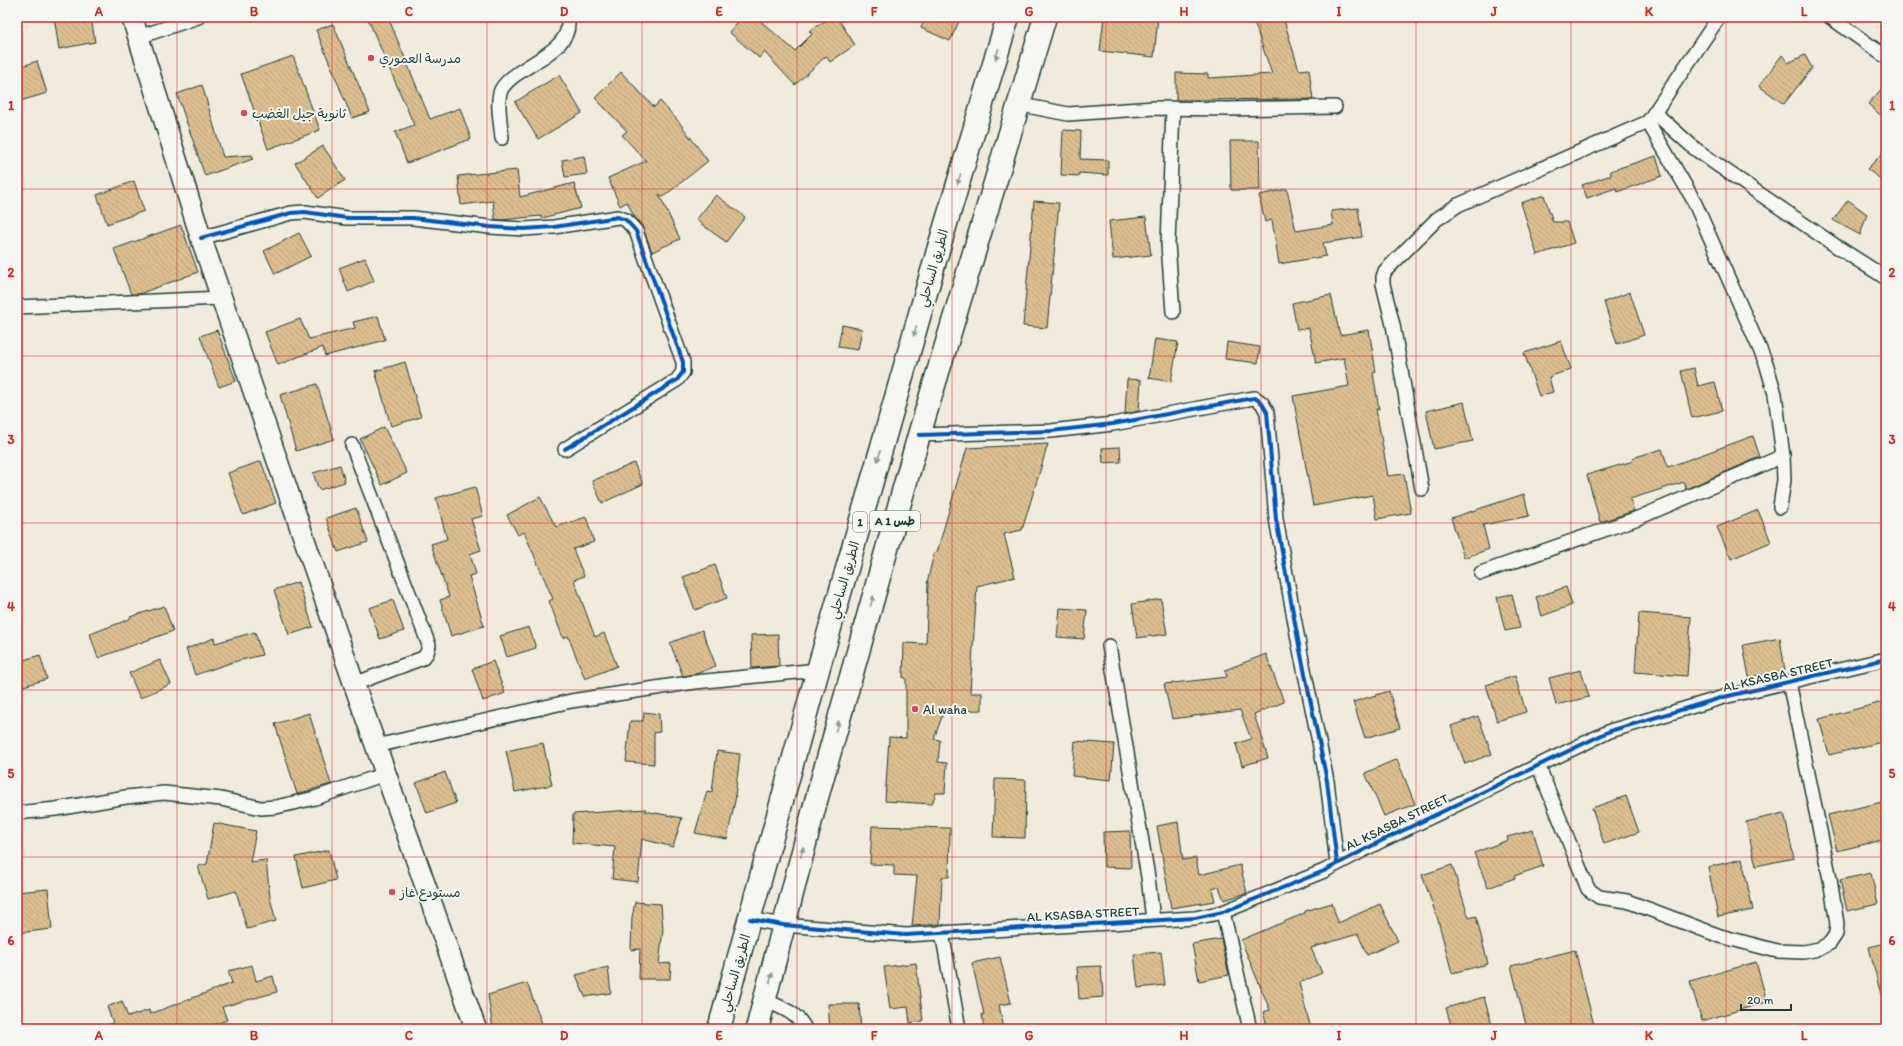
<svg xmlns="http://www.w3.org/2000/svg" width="1903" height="1046" font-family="Itim,'Playpen Sans Arabic',sans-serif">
<defs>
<pattern id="building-back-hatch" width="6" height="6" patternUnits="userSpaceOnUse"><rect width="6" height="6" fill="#dcbe90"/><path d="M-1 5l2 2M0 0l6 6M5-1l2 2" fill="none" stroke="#bca47d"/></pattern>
</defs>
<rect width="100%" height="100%" fill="#f1ebde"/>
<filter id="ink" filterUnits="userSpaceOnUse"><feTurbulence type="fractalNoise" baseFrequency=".025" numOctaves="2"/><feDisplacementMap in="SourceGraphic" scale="8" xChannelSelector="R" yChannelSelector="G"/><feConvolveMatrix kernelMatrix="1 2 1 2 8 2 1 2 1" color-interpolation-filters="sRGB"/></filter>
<g filter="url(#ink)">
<g fill="url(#building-back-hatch)" stroke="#1f3d34">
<polygon points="54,17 91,17 95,42 59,49"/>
<polygon points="367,17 388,17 430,119 460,108 471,139 407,163 395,132 414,125"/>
<polygon points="742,17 756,17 795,51 812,34 809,31 831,17 837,17 855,45 830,62 826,56 795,85 764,52 759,58 729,32"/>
<polygon points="926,17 961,17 950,41 921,28"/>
<polygon points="1104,17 1158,17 1154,57 1100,51"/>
<polygon points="1261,17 1283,17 1299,70 1309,69 1313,99 1176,100 1176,73 1208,74 1208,78 1272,74 1253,19"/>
<polygon points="333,24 370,112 352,118 316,30"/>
<polygon points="1782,55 1788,63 1805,55 1812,68 1784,104 1759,86"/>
<polygon points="293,56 320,130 268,149 241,74"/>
<polygon points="37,61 47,93 17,102 17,68"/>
<polygon points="621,72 654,107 660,101 679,122 708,161 663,197 659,194 680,239 652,252 642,226 634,216 627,202 620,206 608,178 646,161 622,135 627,131 595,98"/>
<polygon points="559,75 582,113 538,139 515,102"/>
<polygon points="1886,84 1886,120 1868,104"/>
<polygon points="202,85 223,157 252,155 253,159 205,176 177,94"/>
<polygon points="1063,130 1081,131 1080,159 1108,160 1108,175 1079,173 1079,176 1061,175"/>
<polygon points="1230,141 1259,141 1260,190 1231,190"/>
<polygon points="323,146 345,180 318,198 295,163"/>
<polygon points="1886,150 1886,183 1867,169"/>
<polygon points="584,156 587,174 565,177 562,160"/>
<polygon points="1656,156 1662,176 1617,192 1616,188 1587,198 1582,185 1611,175 1610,171"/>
<polygon points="517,170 520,197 574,183 581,208 542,218 541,216 501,220 495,219 493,201 461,205 458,176"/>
<polygon points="134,181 144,211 107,224 97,195"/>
<polygon points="1287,189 1296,231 1333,225 1331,211 1358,208 1362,237 1323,243 1326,256 1279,264 1272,220 1265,222 1259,195"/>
<polygon points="716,195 745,217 726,242 696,220"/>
<polygon points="1544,195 1553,222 1567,222 1574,243 1537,255 1521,203"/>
<polygon points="1848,200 1867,214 1860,235 1833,220"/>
<polygon points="1034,201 1059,203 1047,328 1023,326"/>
<polygon points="1146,217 1151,255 1113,259 1109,221"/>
<polygon points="181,225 198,272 139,294 131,294 114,249"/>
<polygon points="299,233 311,256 275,274 264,251"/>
<polygon points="365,258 374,281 348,292 339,268"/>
<polygon points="1630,292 1644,335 1617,344 1604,302"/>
<polygon points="1331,295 1340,335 1369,330 1376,372 1373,373 1379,409 1376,409 1388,476 1404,474 1411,513 1377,519 1373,495 1313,506 1293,396 1349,386 1344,358 1316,363 1309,328 1297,330 1292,303"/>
<polygon points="378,316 385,340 325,356 323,347 278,365 265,332 300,319 309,339 355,328 353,322"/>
<polygon points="842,325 862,329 858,350 838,347"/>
<polygon points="217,330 236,381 219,387 200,336"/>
<polygon points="1155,339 1178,342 1171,382 1149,378"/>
<polygon points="1561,341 1571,369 1549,377 1553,392 1539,396 1524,353"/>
<polygon points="1227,342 1260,347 1258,363 1225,359"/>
<polygon points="405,362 421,417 391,426 375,371"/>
<polygon points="1694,368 1698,386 1715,382 1722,411 1692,418 1681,371"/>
<polygon points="1127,379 1141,380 1139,411 1125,414"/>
<polygon points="317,384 334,439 296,451 280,395"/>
<polygon points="1464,402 1473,441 1434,449 1426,411"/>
<polygon points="384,427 407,473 382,485 360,439"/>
<polygon points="1753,436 1760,457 1686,489 1684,482 1630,499 1634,511 1600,522 1587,475 1633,461 1632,458 1662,449 1668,467"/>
<polygon points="1048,444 1022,530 1004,534 1015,577 977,586 970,693 982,693 982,710 944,711 934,739 940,740 938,762 947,763 945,793 936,793 932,804 885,801 889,737 906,738 906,678 903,678 904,643 926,644 928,583 927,583 934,553 937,552 967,448"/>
<polygon points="1120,447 1121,462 1103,463 1102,448"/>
<polygon points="261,461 276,503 243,515 228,473"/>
<polygon points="634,463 643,484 602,503 592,481"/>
<polygon points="340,465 345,482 319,490 313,473"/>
<polygon points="475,487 483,516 471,519 481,550 470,554 476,574 469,576 484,626 451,636 440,600 449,597 431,544 447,539 436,498"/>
<polygon points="1524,494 1529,516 1483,525 1489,549 1464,558 1451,518"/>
<polygon points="540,497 556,527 586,517 594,542 573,549 584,576 574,580 595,637 604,633 617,666 585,679 568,636 563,638 549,601 553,599 524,532 518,535 507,515"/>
<polygon points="356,508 368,542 338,552 326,518"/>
<polygon points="1758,510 1771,542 1731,559 1717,527"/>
<polygon points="715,565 727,598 695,610 683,577"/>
<polygon points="298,582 313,627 289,635 274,590"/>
<polygon points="1566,587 1572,605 1542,616 1536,597"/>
<polygon points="1512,594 1520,628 1505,631 1497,597"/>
<polygon points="1161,599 1167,634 1137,638 1132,604"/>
<polygon points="393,600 404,631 380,639 369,608"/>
<polygon points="164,606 173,631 98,658 90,634 130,619 130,617"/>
<polygon points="1060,608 1087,610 1084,639 1057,637"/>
<polygon points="1639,613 1691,617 1687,676 1635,672"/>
<polygon points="529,627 536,648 507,657 500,636"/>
<polygon points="702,630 716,666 696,674 683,676 670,643"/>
<polygon points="255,632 262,655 233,662 195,675 186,649 214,638 215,643"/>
<polygon points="778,634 779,666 752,668 751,635"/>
<polygon points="1780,638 1785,671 1749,677 1743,645"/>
<polygon points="1266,654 1284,702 1254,714 1268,758 1242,766 1236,744 1251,739 1240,710 1172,719 1164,684 1227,677 1225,670"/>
<polygon points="40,655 47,679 17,688 17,662"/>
<polygon points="160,660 171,684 140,698 129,673"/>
<polygon points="493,661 505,693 483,701 472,669"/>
<polygon points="1581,670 1589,697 1556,705 1549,678"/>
<polygon points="1515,676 1526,712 1497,721 1486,685"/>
<polygon points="1389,691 1400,728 1365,738 1353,702"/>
<polygon points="1886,701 1886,741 1829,755 1819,719"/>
<polygon points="644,712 659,714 660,732 654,733 654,764 626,762 630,721 643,721"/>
<polygon points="309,713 331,784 297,794 275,724"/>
<polygon points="1478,716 1492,754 1465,764 1451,726"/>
<polygon points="1075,741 1114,744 1111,780 1072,776"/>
<polygon points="543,743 552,785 515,792 506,751"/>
<polygon points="717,751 740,754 735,796 736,796 727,839 695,833 707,791 712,792"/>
<polygon points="1397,759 1415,804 1384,816 1365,773"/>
<polygon points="445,772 456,803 427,813 416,783"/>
<polygon points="995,779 1026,780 1025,838 993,837"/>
<polygon points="1626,796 1639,832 1604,844 1592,808"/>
<polygon points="1886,801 1886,839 1837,851 1828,815"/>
<polygon points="646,809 645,811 682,818 673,847 642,839 638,882 612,879 615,847 572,843 573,814"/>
<polygon points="1784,813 1794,858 1756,866 1746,822"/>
<polygon points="1178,822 1183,860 1196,858 1199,875 1240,865 1247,893 1224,900 1219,887 1212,889 1215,901 1171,908 1157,826"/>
<polygon points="214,823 256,831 250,862 266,860 270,898 276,921 247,929 236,891 208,899 198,866 207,864"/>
<polygon points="872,826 950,828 949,877 942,877 940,924 912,926 917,876 894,875 894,865 870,864"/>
<polygon points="1533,830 1543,866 1514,876 1515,878 1488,888 1474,853 1508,840 1507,837"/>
<polygon points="1130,831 1131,868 1104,867 1103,832"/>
<polygon points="329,850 336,880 303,888 296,857"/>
<polygon points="1742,859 1753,910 1718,917 1708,867"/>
<polygon points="1452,865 1469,918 1476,916 1488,964 1452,973 1438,920 1422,875"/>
<polygon points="1871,873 1878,904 1847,911 1840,880"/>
<polygon points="48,889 52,929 18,933 17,892"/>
<polygon points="635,902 661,904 663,930 659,964 671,963 670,979 639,979 640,949 631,950 632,917"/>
<polygon points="1332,903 1338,923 1380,904 1398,941 1367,955 1358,934 1311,948 1322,973 1299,983 1311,1029 1268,1029 1263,1012 1270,1010 1241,940 1305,913 1305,911"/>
<polygon points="1221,939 1229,975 1199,981 1192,944"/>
<polygon points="1886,943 1886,995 1881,995 1869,947"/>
<polygon points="1575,950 1595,1029 1527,1029 1511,966"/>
<polygon points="1161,952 1165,985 1138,988 1134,954"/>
<polygon points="1000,957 1011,1003 999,1005 1004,1029 984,1029 982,1014 984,1014 972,963"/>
<polygon points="1756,962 1767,1002 1702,1021 1690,981"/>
<polygon points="916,963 923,1021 910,1023 908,1007 890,1009 884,967"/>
<polygon points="252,965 256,981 273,976 277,992 222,1007 227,1020 203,1029 101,1029 101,1027 113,1023 107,1007 122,1001 128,1017 149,1010 150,1014 232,983 228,971"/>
<polygon points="1101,966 1103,997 1079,999 1077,967"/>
<polygon points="608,967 611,993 585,997 576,975"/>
<polygon points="527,983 544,1029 493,1029 488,995"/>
<polygon points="1484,997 1493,1029 1452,1029 1446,1008"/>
<polygon points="828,1004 859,1004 861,1029 830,1029"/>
</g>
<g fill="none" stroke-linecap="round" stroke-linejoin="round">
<g stroke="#1f3d34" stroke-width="16">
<g id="minor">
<polyline points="1830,17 1886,57"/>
<polyline points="139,37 198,17"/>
<polyline points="1017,104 1068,114 1154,108 1227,109 1335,107"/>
<polyline points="1655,113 1694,148 1719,166 1836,246 1886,278"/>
<polyline points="1648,122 1693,199 1766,363 1775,394 1783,456 1784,480 1780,507"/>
<path d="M502,138C501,126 496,101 501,90C514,65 577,52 567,17"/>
<polyline points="201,238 291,213 305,212 347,218 413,218 490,227 524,229 554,227 618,217 626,220 636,231 683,362 683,372 677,380 565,449"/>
<polyline points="17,307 222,298"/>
<polyline points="1173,312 1168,244 1173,109"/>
<polyline points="919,435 1051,431 1113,424 1248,399 1255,398 1262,403 1267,412 1276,519 1299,645 1327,781 1337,863"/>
<polyline points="352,445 429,645 427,653 423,658 354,684"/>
<polyline points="1422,489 1393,325 1383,284 1383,277 1385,271 1437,219 1458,205 1648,122 1719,17"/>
<polyline points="1481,573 1638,518 1783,456"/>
<polyline points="1109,646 1148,877 1153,920"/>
<polyline points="376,746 571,701 695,682 818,670"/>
<polyline points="1538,765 1588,889 1599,897 1627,901 1720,936 1777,951 1803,952 1819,949 1830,943 1836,934 1837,924 1830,879 1789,682"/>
<polyline points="17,813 56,809 126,797 164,793 221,799 261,808 276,807 315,798 385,774"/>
<polyline points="1223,912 1250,1029"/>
<polyline points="750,919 783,925 906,935 1195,918 1223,912 1324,871 1381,841 1610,731 1724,697 1886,659"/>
<polyline points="942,932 959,1029"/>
<path d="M765,1000C780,1007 798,1013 805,1029"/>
</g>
</g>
<g stroke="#1f3d34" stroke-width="23">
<polyline id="primary" points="132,17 201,238 354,684 476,1029"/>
</g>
<g stroke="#1f3d34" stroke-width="25">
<g id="trunk">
<polyline points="719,1029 818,670 939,247 1008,17"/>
<polyline points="757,1029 816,801 919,435 1045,17"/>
</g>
</g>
<use href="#minor" stroke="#f6f6f2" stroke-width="13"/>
<use href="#primary" stroke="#f6f6f2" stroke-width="20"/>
<use href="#trunk" stroke="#f6f6f2" stroke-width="22"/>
<g stroke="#f6f6f2" stroke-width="6">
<g id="cycleway">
<polyline points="201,238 291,213 305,212 347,218 413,218 490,227 524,229 554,227 618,217 626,220 636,231 683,362 683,372 677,380 565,449"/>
<polyline points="919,435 1051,431 1113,424 1248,399 1255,398 1262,403 1267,412 1276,519 1299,645 1327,781 1337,863"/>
<polyline points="750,919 783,925 906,935 1195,918 1223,912 1324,871 1381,841 1610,731 1724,697 1886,659"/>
</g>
</g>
<use href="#cycleway" stroke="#0057b8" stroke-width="4"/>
</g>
<defs><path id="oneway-solid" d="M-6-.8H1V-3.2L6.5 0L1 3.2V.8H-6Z"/></defs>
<g fill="#8a9a93">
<use href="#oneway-solid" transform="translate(997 54) rotate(107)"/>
<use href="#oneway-solid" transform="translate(959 179) rotate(107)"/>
<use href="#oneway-solid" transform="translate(915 331) rotate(106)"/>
<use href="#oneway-solid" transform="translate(879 456) rotate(106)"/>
<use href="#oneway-solid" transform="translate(872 601) rotate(-74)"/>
<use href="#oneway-solid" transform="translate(837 726) rotate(-74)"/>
<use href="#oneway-solid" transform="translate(802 852) rotate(-76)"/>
<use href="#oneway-solid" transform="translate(771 978) rotate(-76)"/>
</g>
</g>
<path fill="none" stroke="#d62828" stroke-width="1" stroke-opacity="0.55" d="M177,17V1029M332,17V1029M487,17V1029M642,17V1029M797,17V1029M952,17V1029M1106,17V1029M1261,17V1029M1416,17V1029M1571,17V1029M1726,17V1029M17,189H1886M17,356H1886M17,523H1886M17,690H1886M17,857H1886"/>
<g fill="#d1495b" stroke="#f6f6f2" stroke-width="1.5">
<circle cx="371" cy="58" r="4"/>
<circle cx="244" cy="113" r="4"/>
<circle cx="915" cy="709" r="4"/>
<circle cx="392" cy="892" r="4"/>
</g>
<g text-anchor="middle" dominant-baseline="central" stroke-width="4" stroke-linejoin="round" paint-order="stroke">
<g fill="#f6f6f2" stroke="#60746d" stroke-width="1">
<rect x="870" y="511" width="50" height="20" rx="3"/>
<rect x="853" y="512" width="14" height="20" rx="3"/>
</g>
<g font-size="12" font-weight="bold" fill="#1f3d34">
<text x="895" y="521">A 1 طس</text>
<text x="860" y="522">1</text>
</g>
<g font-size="13" fill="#1f3d34" stroke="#f6f6f2" text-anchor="start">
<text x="379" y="58">مدرسة العموري</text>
<text x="252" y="113">ثانوية جيل الغضب</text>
<text x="923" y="709">Al waha</text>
<text x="400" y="892">مستودع غاز</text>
</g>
<g font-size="13" fill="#1f3d34" stroke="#f6f6f2">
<text transform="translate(933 268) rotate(-74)">الطريق الساحلي</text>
<text transform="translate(844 580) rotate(-74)">الطريق الساحلي</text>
<text transform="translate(1778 675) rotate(-13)">AL KSASBA STREET</text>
<text transform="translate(1397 822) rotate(-26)">AL KSASBA STREET</text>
<text transform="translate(1083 914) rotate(-3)">AL KSASBA STREET</text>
<text transform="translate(735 973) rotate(-74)">الطريق الساحلي</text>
</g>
</g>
<rect width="1903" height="1046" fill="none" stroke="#f6f6f2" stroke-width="44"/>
<path d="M1741 1004v6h50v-6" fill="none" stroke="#1f3d34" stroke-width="2"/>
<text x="1747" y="1004" font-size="12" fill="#1f3d34" stroke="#f6f6f2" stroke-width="3" paint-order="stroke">20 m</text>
<rect x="22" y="22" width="1859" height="1002" fill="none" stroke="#d62828" stroke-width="1.5"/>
<g font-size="13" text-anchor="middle" font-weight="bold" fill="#d62828">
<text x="99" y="16">A</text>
<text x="254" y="16">B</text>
<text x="409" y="16">C</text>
<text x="564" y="16">D</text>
<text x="719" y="16">E</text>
<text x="874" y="16">F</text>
<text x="1029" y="16">G</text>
<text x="1184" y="16">H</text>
<text x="1339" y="16">I</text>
<text x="1494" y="16">J</text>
<text x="1649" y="16">K</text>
<text x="1804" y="16">L</text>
<text x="11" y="110">1</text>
<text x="1892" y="110">1</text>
<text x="11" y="277">2</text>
<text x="1892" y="277">2</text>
<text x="11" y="444">3</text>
<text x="1892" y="444">3</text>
<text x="11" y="611">4</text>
<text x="1892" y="611">4</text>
<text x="11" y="778">5</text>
<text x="1892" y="778">5</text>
<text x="11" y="945">6</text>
<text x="1892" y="945">6</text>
<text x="99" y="1040">A</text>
<text x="254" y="1040">B</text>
<text x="409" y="1040">C</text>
<text x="564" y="1040">D</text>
<text x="719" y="1040">E</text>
<text x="874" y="1040">F</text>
<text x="1029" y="1040">G</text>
<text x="1184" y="1040">H</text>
<text x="1339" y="1040">I</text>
<text x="1494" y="1040">J</text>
<text x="1649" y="1040">K</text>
<text x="1804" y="1040">L</text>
</g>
</svg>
